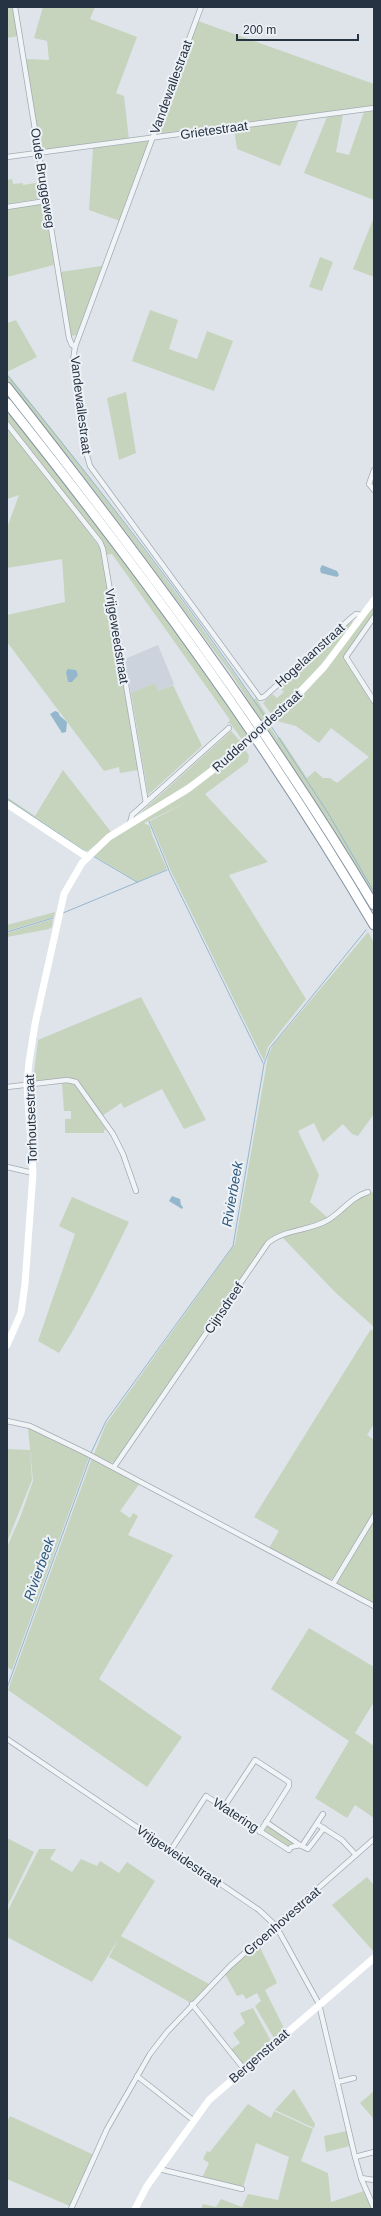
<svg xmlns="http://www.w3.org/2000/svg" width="381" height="2216" font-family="Arial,sans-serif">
<rect width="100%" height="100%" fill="#dee4e9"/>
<polygon fill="#ccd3dc" points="158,645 174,684 158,691 155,683 131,693 125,659"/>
<g fill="#c6d4be">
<polygon points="7,7 13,7 18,36 7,38"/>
<polygon points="43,7 95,7 90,19 137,37 116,93 124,96 129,140 44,151 39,146 25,59 49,60 47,41 34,38"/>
<polygon points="198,21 374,84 374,107 159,136 157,133"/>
<polygon points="374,111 374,200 304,173 327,117 343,115 336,152 349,155 364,112"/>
<polygon points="299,120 280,166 237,149 234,129"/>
<polygon points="149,141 120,221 89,210 93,148"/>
<polygon points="12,179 13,184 23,183 23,185 41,182 43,194 38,199 7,204 7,180"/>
<polygon points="41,204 45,208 54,265 7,277 7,208"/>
<polygon points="374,217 374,277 353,269"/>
<polygon points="320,257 333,262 322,291 309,287"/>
<polygon points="102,266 77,335 71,336 60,272"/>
<polygon points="150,310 178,320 169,349 197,359 207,331 233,341 214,391 132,361"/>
<polygon points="16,320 37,357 7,372 7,323"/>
<path d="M7,373C93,479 174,588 253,700L256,698L269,719L263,723L230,672L138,548L79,470L7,381Z"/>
<polygon points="126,392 136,453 119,460 107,398"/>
<path d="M7,411C93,515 171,625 249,735L243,741L230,723L227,724L230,720L112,554L106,555L105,547L7,422Z"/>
<polygon points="7,426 41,468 101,549 138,770 120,773 119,767 104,771 7,642 7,615 65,602 62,559 7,568 7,528 19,495 7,499"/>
<path d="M371,608L373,609L374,614L344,657L374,704V897L268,729L270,727L277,738L280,737L307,778L315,771L323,778H330L337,783L369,757L331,728L319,743L296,726L277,721C314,688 342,648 371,608Z"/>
<path d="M352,621L353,623C329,657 303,687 272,715L263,703L272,694L277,698L284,692L279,687Z"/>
<polygon points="155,683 158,691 173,685 202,746 148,795 131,693"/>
<path d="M231,731L241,742C210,772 175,793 138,815Z"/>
<polygon points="245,749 249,756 248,762 205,794 268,862 229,875 306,999 268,1047 264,1061 170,869 150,821 193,799 144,823 150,826 152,835 167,869 138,882 93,855 115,836 187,794"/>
<polygon points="63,770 111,832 88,851 83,851 7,801 7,797 35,816"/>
<polygon points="55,912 54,917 7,931 7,925"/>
<polygon points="53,919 52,927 49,929 7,937 7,933"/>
<polygon points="368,932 374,943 374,1114 358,1136 352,1134 343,1124 323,1142 314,1123 298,1131 319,1175 310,1202 328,1218 275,1236 115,1462 109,1463 94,1454 106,1424 235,1244 268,1056 273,1045"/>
<polygon points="141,997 206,1120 184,1129 162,1089 124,1108 121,1103 102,1116 74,1079 33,1081 38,1040"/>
<polygon points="70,1081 76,1084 99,1116 97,1117 106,1130 104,1130 104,1133 65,1133 65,1119 71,1119 71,1111 64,1111 62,1082"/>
<polygon points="374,1192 374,1327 336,1293 282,1237 313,1228 362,1195"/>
<path d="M72,1197L129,1222C107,1267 86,1311 59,1353L38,1341L75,1234L59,1226Z"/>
<polygon points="371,1329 374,1332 374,1424 367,1435 374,1440 374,1513 334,1578 329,1580 269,1548 279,1531 254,1517"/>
<polygon points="28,1428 89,1457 12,1670 7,1667 7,1547 21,1515 33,1481"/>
<polygon points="7,1449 30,1450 32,1480 7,1542"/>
<polygon points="92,1458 140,1483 120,1511 130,1518 133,1513 138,1516 128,1535 173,1555 99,1679 182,1737 147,1787 8,1690"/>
<polygon points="374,1517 374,1605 336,1583"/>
<polygon points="309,1628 374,1667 374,1702 355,1733 374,1746 374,1818 355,1805 347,1818 315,1798 349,1741 271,1689"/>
<polygon points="269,1824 297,1844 287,1847 266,1833 265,1830"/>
<polygon points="7,1838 34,1852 7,1907"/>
<polygon points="39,1849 56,1849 50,1859 72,1872 81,1859 97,1866 100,1861 119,1873 127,1862 155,1881 121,1936 209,1984 191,2003 109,1957 119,1938 92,1982 7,1937 7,1912"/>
<polygon points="367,1877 374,1885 374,1952 332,1905"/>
<polygon points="258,1943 277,1983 265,1990 285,2030 275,2040 255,2006 261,2001 257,1993 246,1999 243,1994 237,1996 225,1974"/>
<polygon points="253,2008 272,2043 244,2067 230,2050 240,2043 233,2033 245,2023 240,2013"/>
<polygon points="294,2089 315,2124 314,2128 275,2110"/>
<polygon points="374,2091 374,2118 373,2118 360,2103"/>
<polygon points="248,2104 271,2118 274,2111 313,2129 301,2161 328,2173 331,2202 364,2191 372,2209 201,2209 203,2204 216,2207 221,2199 242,2207 248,2194 278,2200 289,2157 256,2143 243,2188 202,2178 209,2163 203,2159 207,2151 210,2152"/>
<polygon points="10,2116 94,2155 72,2207 7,2179 7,2122"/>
<polygon points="347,2131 350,2146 326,2152 324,2136"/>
</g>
<g fill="#95b7ce">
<polygon points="322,565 337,571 339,575 337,577 321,573 320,569"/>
<polygon points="68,669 76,670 78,675 72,682 68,682 66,672"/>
<polygon points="55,711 58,712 60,716 67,722 66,732 62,733 50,714"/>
<polygon points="172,1196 180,1199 181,1205 183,1207 182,1209 169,1201"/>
</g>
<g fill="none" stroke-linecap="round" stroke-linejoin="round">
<g stroke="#95b7ce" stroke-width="1">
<path d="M7,375C99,487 187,601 268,721"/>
<polyline points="271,726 328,813 374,892"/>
<polyline points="7,799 83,850"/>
<polyline points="149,821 170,873 263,1063"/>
<polyline points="93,856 137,882"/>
<polyline points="63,913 167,870"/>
<polyline points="7,932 53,918"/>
<polyline points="91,1453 106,1421 233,1246 264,1064 270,1048 366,930"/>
<polyline points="7,1688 90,1458"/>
</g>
<g stroke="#a3abb4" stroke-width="6">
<g id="street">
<polyline points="15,7 69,338 72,345 75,347"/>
<polyline points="201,7 75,347 73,360 86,452 90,466 260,698 264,697 351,618 356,614 362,615"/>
<polyline points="7,157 374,108"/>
<polyline points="7,207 46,201"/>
<polyline points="7,424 100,542 103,549 146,803"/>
<polyline points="374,470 369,484 374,490"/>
<polyline points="374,617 346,657 374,701"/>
<polyline points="130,823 132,815 229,728"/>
<polyline points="7,1087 67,1080 76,1082 113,1134 123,1154 136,1191"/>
<polyline points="7,1167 33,1173"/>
<polyline points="7,1421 30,1426 86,1453 374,1606"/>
<path d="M114,1467L268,1243C285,1229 310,1231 328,1220C343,1211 351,1197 368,1192"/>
<polyline points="333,1584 374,1516"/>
<polyline points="7,1739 259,1910 276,1926 319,2004 355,2157 361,2178 374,2208"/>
<polyline points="224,1807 255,1760 289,1782 289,1786 260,1832"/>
<polyline points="266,1822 300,1845"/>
<polyline points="317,1824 342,1840 356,1855"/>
<polyline points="302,1846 323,1814"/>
<polyline points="171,1850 206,1796 289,1850 291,1847 300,1845 308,1849 324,1828"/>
<polyline points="192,2004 244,2069"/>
<polyline points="137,2076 193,2120"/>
<polyline points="338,2082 354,2078"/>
<polyline points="355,2157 374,2152"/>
<polyline points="159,2169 242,2189"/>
<polyline points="361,2178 374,2180"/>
<polyline points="71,2209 107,2129 150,2054 167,2032 230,1966 374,1839"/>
</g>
</g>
<g stroke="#8493a2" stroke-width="11">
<g id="highway">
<path d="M7,387C138,554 265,723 374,905"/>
<path d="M7,403C140,570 266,741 374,925"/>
</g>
</g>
<use href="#street" stroke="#f1f4f7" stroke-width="4.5"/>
<g stroke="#fff" stroke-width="7">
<polyline points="278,715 324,667 374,600"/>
<polyline points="7,804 87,857"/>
<polyline points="7,1345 21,1313 25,1284 33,1173 27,1083 29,1062 35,1024 64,894 82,863 109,837 189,788 239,750"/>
<polyline points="135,2209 147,2186 209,2100 374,1958"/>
</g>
<use href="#highway" stroke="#fff" stroke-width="9"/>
<polyline stroke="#fff" stroke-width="7" points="239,750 278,715"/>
</g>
<g text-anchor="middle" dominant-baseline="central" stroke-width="4" stroke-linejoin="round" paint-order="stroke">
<g font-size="13" fill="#253342" stroke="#eef2f7">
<text transform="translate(171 87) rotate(-70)">Vandewallestraat</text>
<text transform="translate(214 130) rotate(-8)">Grietestraat</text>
<text transform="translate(43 178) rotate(81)">Oude Bruggeweg</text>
<text transform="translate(81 405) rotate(83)">Vandewallestraat</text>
<text transform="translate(117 636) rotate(81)">Vrijgeweedstraat</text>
<text transform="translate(310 655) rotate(-42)">Hogelaanstraat</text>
<text transform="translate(257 731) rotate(-42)">Ruddervoordestraat</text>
<text transform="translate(31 1119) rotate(-92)">Torhoutsestraat</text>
<text transform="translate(224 1308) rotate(-56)">Cijnsdreef</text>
<text transform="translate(236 1815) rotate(33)">Watering</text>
<text transform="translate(179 1856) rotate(34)">Vrijgeweidestraat</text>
<text transform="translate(282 1921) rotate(-41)">Groenhovestraat</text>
<text transform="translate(259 2056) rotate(-41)">Bergenstraat</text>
</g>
<g font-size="14" font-style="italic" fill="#2b587a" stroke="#eef2f7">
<text transform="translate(232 1194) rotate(-80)">Rivierbeek</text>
<text transform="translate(39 1569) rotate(-70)">Rivierbeek</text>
</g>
</g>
<rect width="381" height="2216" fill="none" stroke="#253342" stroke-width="16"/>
<path d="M237 34v6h121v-6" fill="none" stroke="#253342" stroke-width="2"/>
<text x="243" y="34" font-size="12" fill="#253342" stroke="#eef2f7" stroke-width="3" paint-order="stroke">200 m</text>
</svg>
